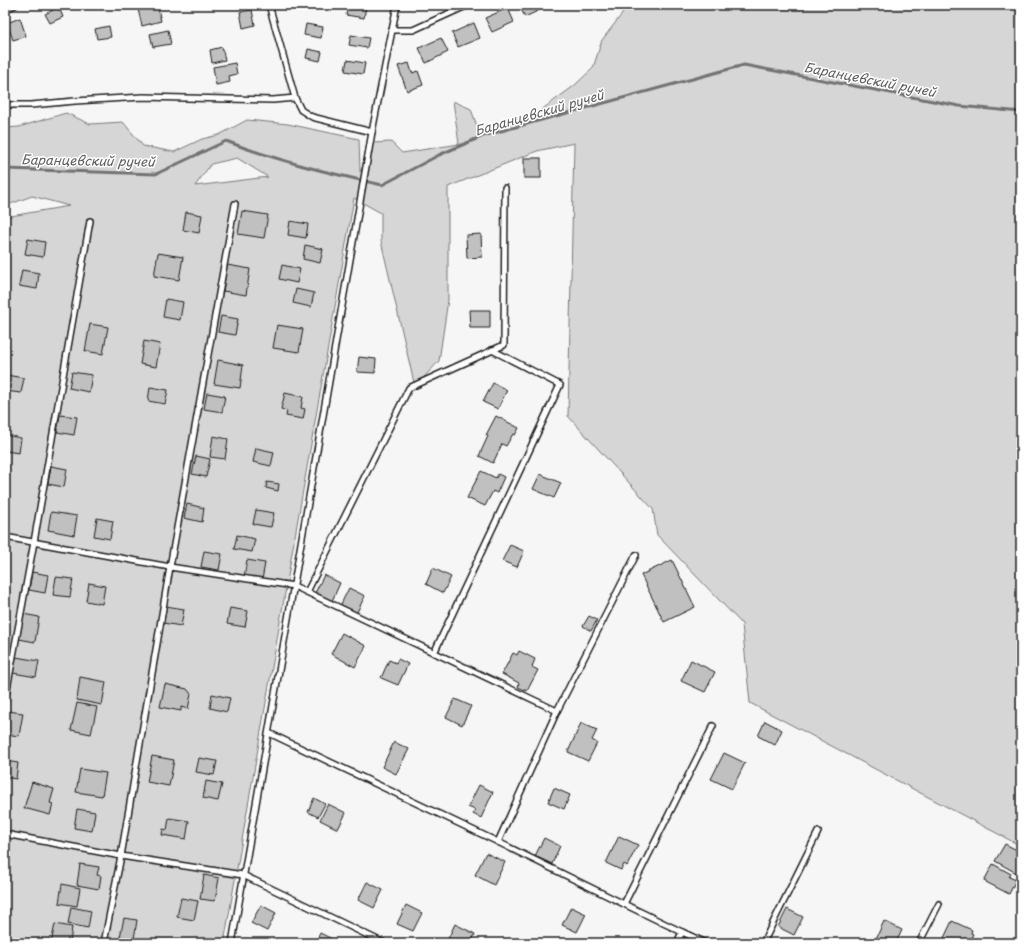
<svg xmlns="http://www.w3.org/2000/svg" width="1026" height="948" font-family="'Playpen Sans',sans-serif">
<rect width="100%" height="100%" fill="#f6f6f6"/>
<filter id="ink" filterUnits="userSpaceOnUse"><feTurbulence type="fractalNoise" baseFrequency=".025" numOctaves="2"/><feDisplacementMap in="SourceGraphic" scale="8" xChannelSelector="R" yChannelSelector="G"/><feConvolveMatrix kernelMatrix="1 2 1 2 8 2 1 2 1" color-interpolation-filters="sRGB"/></filter>
<g filter="url(#ink)">
<path fill="#d6d6d6" stroke="#797979" fill-rule="evenodd" d="M629,5H1021V846L750,703L742,624L657,535L653,509L568,416L574,143L537,151L448,187V300L439,361L415,387L381,241V213L354,198L224,943H5V217L69,206L32,196L5,206V128L19,127L66,113L90,124L123,122L143,146L174,152L202,139L219,135L247,120L288,124L359,139L360,172L373,143L391,142L402,153L459,144L453,101L471,109L478,129L537,113L574,86L593,68L602,40ZM237,158L268,177L195,186L211,164Z"/>
<g fill="none" stroke-linecap="round" stroke-linejoin="round">
<path stroke="#727272" stroke-width="3" d="M5,169L156,174L226,141C277,161 330,173 382,185L439,155L483,136L744,65L959,106L1021,112"/>
</g>
<g fill="#c0c0c0" stroke="#1c1c1c">
<polygon points="58,5 63,17 50,23 45,14 53,10 52,8"/>
<polygon points="137,5 157,5 161,21 142,26"/>
<polygon points="348,5 359,5 366,6 364,18 346,15"/>
<polygon points="519,5 545,5 546,7 525,17"/>
<polygon points="508,8 514,22 492,32 485,18"/>
<polygon points="252,10 255,25 243,28 240,12"/>
<polygon points="20,18 26,36 13,40 7,23"/>
<polygon points="474,23 480,38 458,47 452,33"/>
<polygon points="306,24 323,27 321,38 304,35"/>
<polygon points="109,26 111,37 97,39 95,29"/>
<polygon points="168,30 171,44 153,47 150,34"/>
<polygon points="351,35 369,38 367,48 349,45"/>
<polygon points="441,38 448,52 426,63 419,48"/>
<polygon points="222,47 225,60 212,63 210,50"/>
<polygon points="308,49 322,52 320,61 306,58"/>
<polygon points="347,60 365,63 363,74 345,71"/>
<polygon points="235,63 237,74 229,76 230,82 216,85 213,67"/>
<polygon points="409,63 412,73 418,71 423,85 407,91 398,66"/>
<rect x="524" y="158" width="17" height="20"/>
<polygon points="242,211 268,215 264,238 238,234"/>
<polygon points="186,212 202,215 199,233 183,230"/>
<polygon points="290,221 308,224 306,238 288,235"/>
<polygon points="481,234 482,257 467,258 466,235"/>
<polygon points="28,239 45,242 43,257 25,254"/>
<polygon points="305,245 323,249 320,263 303,259"/>
<polygon points="158,253 183,257 179,280 154,276"/>
<polygon points="227,265 250,269 246,295 223,291"/>
<polygon points="282,265 300,269 297,283 279,279"/>
<polygon points="22,270 39,273 37,289 19,286"/>
<polygon points="296,289 314,293 311,307 293,303"/>
<polygon points="166,299 183,302 180,320 163,317"/>
<polygon points="469,310 490,310 490,328 470,328"/>
<polygon points="221,316 238,319 235,335 218,332"/>
<polygon points="90,324 108,327 103,354 85,351"/>
<polygon points="277,325 303,329 299,352 273,348"/>
<polygon points="144,341 160,344 156,367 140,364"/>
<polygon points="359,357 376,359 375,373 357,372"/>
<polygon points="218,360 243,365 240,388 214,384"/>
<polygon points="72,372 92,375 89,392 69,388"/>
<polygon points="6,375 24,378 21,393 5,391"/>
<polygon points="493,383 507,390 498,409 483,402"/>
<polygon points="150,387 168,390 165,404 148,401"/>
<polygon points="207,393 225,396 222,412 204,409"/>
<polygon points="285,393 303,397 301,408 305,409 303,419 286,416 287,411 281,409"/>
<polygon points="60,415 77,417 74,435 57,432"/>
<polygon points="496,416 519,428 515,435 513,434 506,446 502,444 493,463 479,456 488,436 486,435"/>
<polygon points="5,435 21,438 19,453 5,451"/>
<polygon points="213,436 228,439 225,459 210,457"/>
<polygon points="256,448 274,452 271,466 253,462"/>
<polygon points="196,456 210,459 206,477 192,474"/>
<polygon points="51,466 67,469 64,487 48,484"/>
<polygon points="481,471 496,478 498,474 504,477 497,493 493,491 485,506 467,498"/>
<polygon points="540,474 561,483 554,498 533,489"/>
<polygon points="267,482 279,484 278,491 266,488"/>
<polygon points="187,504 204,508 202,522 184,518"/>
<polygon points="256,510 274,513 271,527 253,524"/>
<polygon points="51,512 77,516 74,535 48,530"/>
<polygon points="97,518 113,521 110,539 94,536"/>
<polygon points="237,535 255,539 252,552 234,549"/>
<polygon points="510,545 524,551 517,567 502,561"/>
<polygon points="204,551 222,554 219,570 201,567"/>
<polygon points="247,560 265,563 262,580 244,577"/>
<polygon points="672,560 695,607 664,622 641,575"/>
<polygon points="433,568 451,577 443,593 426,584"/>
<polygon points="32,572 48,575 45,593 29,590"/>
<polygon points="324,575 340,583 332,601 315,593"/>
<polygon points="56,577 73,579 70,597 53,595"/>
<polygon points="89,583 105,586 102,604 86,601"/>
<polygon points="349,588 365,596 356,614 340,606"/>
<polygon points="166,606 184,609 181,626 163,623"/>
<polygon points="230,608 248,611 245,627 227,624"/>
<polygon points="23,614 39,617 35,642 19,639"/>
<polygon points="589,616 597,620 591,631 583,626"/>
<polygon points="342,633 366,646 355,667 331,654"/>
<polygon points="519,651 535,659 532,667 538,670 527,691 518,687 519,683 502,674 513,653 517,655"/>
<polygon points="16,657 39,661 36,677 13,673"/>
<polygon points="398,659 408,664 398,685 381,678 389,660 396,663"/>
<polygon points="691,660 715,672 705,692 681,681"/>
<polygon points="80,677 106,682 102,705 77,700"/>
<polygon points="165,684 187,689 191,694 188,709 181,707 181,711 160,707"/>
<polygon points="212,694 230,698 227,712 210,708"/>
<polygon points="455,699 471,706 462,725 446,717"/>
<polygon points="77,703 97,707 91,734 71,730"/>
<polygon points="7,711 23,713 19,736 5,734 5,722"/>
<polygon points="765,721 782,730 775,745 758,736"/>
<polygon points="581,723 597,730 592,740 597,743 588,761 568,752"/>
<polygon points="394,742 409,749 396,774 382,767"/>
<polygon points="724,753 745,763 732,789 711,779"/>
<polygon points="152,756 174,760 169,786 147,782"/>
<polygon points="199,758 217,761 214,775 196,772"/>
<polygon points="5,761 18,763 16,779 5,777"/>
<polygon points="80,769 106,773 102,796 76,792"/>
<polygon points="206,781 222,784 218,801 203,798"/>
<polygon points="32,782 54,789 50,803 53,804 50,815 24,808"/>
<polygon points="479,785 493,792 481,818 473,814 475,810 468,807"/>
<polygon points="554,788 570,795 564,809 548,802"/>
<polygon points="314,798 325,804 318,817 308,812"/>
<polygon points="328,804 346,813 338,829 320,820"/>
<polygon points="77,809 95,812 92,831 74,828"/>
<polygon points="169,818 189,821 186,839 162,835 163,829 167,830"/>
<polygon points="619,836 638,845 627,866 624,864 621,870 606,863"/>
<polygon points="544,838 560,846 552,864 535,856"/>
<polygon points="1005,844 1021,852 1020,875 995,861"/>
<polygon points="486,853 505,862 494,885 475,875"/>
<polygon points="80,864 99,867 97,875 101,876 99,889 77,885"/>
<polygon points="993,864 1011,874 1009,877 1016,880 1009,894 984,881"/>
<polygon points="204,875 219,878 215,901 200,899"/>
<polygon points="367,882 383,890 374,908 358,900"/>
<polygon points="62,884 80,888 77,906 59,903"/>
<polygon points="181,898 198,901 194,920 177,917"/>
<polygon points="261,905 276,913 267,931 251,923"/>
<polygon points="406,905 422,913 413,931 397,924"/>
<polygon points="71,907 91,911 88,928 68,924"/>
<polygon points="571,907 586,914 577,932 562,925"/>
<polygon points="787,909 803,917 794,935 778,927"/>
<polygon points="124,918 137,920 134,939 120,937"/>
<polygon points="884,921 902,930 896,943 874,943"/>
<polygon points="952,921 972,930 971,933 973,934 969,943 949,943 943,940"/>
<polygon points="55,924 72,927 70,943 51,943"/>
<polygon points="455,924 475,934 471,943 446,943"/>
<polygon points="320,933 336,941 335,943 315,943"/>
</g>
<g fill="none" stroke-linecap="round" stroke-linejoin="round">
<g stroke="#1c1c1c" stroke-width="8">
<g id="service">
<polyline points="5,9 15,5"/>
<polyline points="392,30 413,30 468,5"/>
<polyline points="5,105 31,105 75,101 143,97 273,100 295,98 269,5"/>
<polyline points="372,132 397,5"/>
<polyline points="5,537 170,567 294,586 557,711"/>
<polyline points="307,592 409,388 504,345 505,188"/>
<polyline points="434,653 560,385 492,350"/>
<polyline points="5,700 34,542 90,221"/>
<polyline points="269,733 498,842 557,711 636,555"/>
<polyline points="5,834 121,856 243,875 384,943"/>
<polyline points="498,842 624,904 682,932 677,943"/>
<polyline points="624,904 713,726"/>
<polyline points="682,932 706,943"/>
<polyline points="104,943 121,856 170,567 235,204"/>
<polyline points="232,943 372,132 312,117 301,110 295,98"/>
<polyline points="763,943 818,832"/>
<polyline points="919,943 939,904"/>
</g>
</g>
<use href="#service" stroke="#fff" stroke-width="5"/>
</g>
</g>
<g text-anchor="middle" dominant-baseline="central" stroke-width="3" stroke-linejoin="round" paint-order="stroke">
<g font-size="13" font-style="italic" fill="#5d5d5d" stroke="#fff">
<text transform="translate(870 79) rotate(11)">Баранцевский ручей</text>
<text transform="translate(539 112) rotate(-16)">Баранцевский ручей</text>
<text transform="translate(88 160) rotate(1)">Баранцевский ручей</text>
</g>
</g>
<rect width="1026" height="948" fill="none" stroke="#fff" stroke-width="20"/>
<rect x="10" y="10" width="1006" height="928" fill="none" stroke="#1c1c1c" stroke-width="1.5" filter="url(#ink)"/>
</svg>
